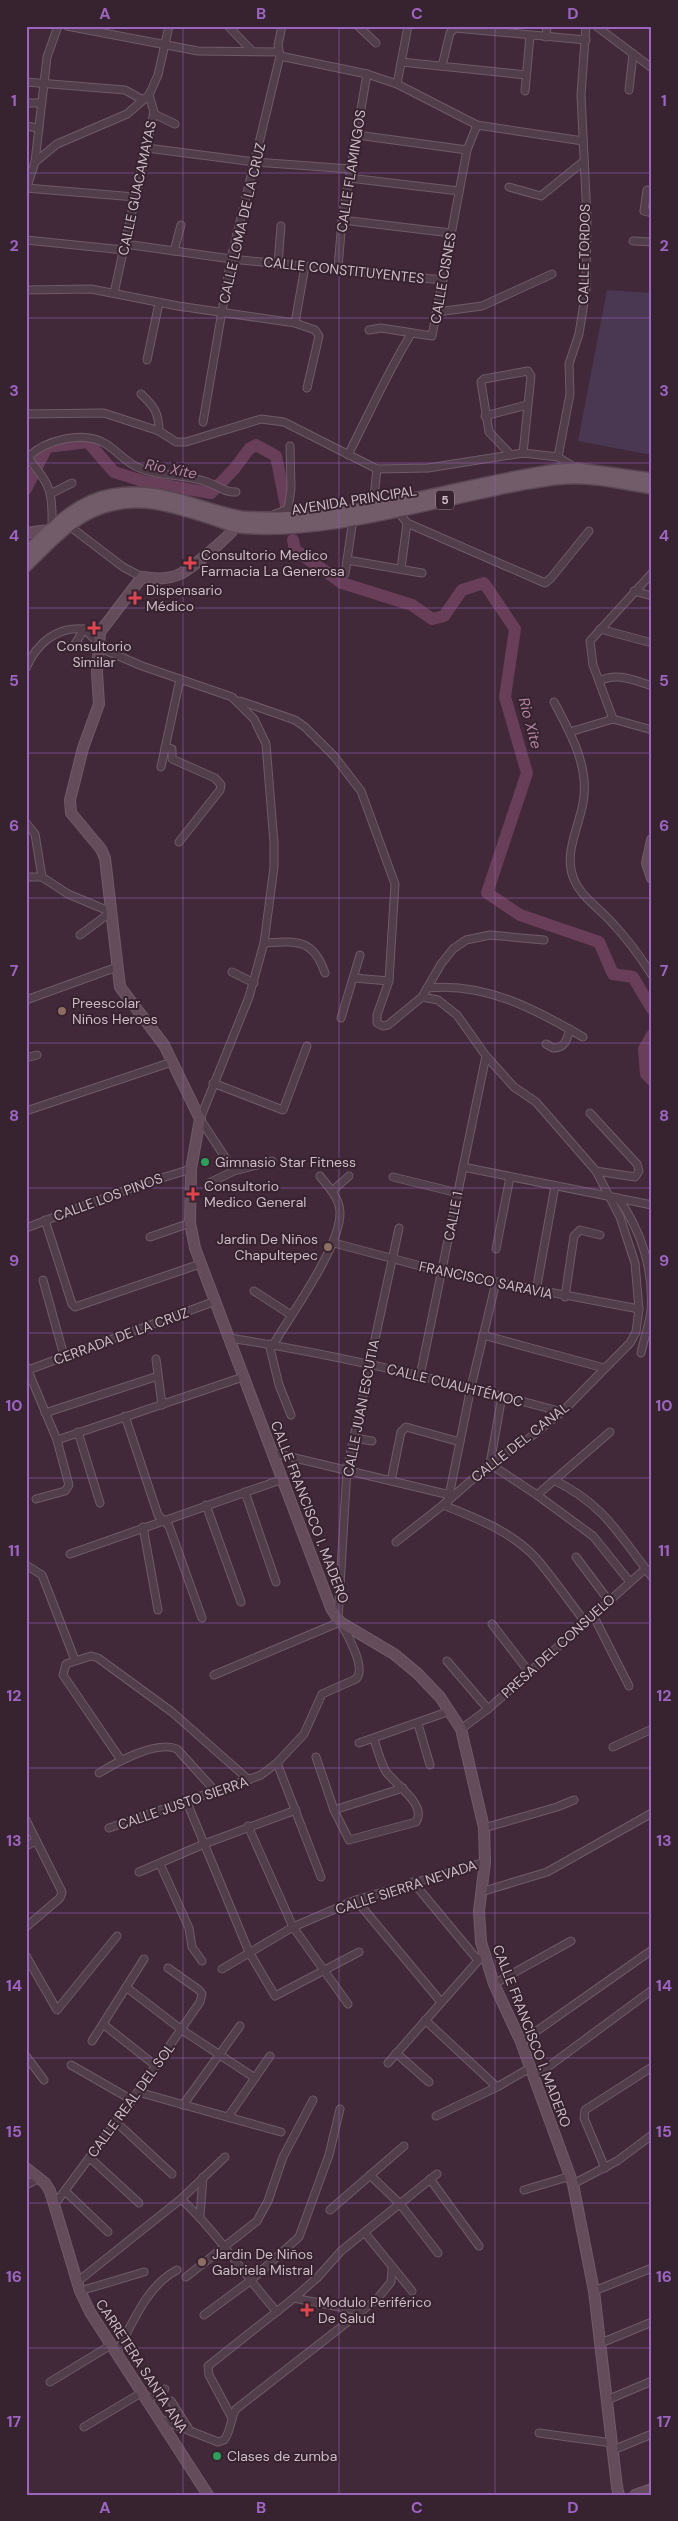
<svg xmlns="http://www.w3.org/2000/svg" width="678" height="2521" font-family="'DM Sans',sans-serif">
<rect width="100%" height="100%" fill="#422939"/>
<polygon fill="#4a3853" points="607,290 652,293 652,455 578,441"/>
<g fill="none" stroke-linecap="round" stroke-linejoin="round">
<g stroke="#683e59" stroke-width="12">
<polyline points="26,489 47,447 88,442 114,472 146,482 211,493 235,468 249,449 256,445 276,456 286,506"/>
<polyline points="293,540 295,550 342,583 412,605 432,619 444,616 462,590 484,583 515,629 505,697 527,773 487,893 520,915 599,942 613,974 633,977 652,1009"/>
<polyline points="652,1035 644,1049 646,1074 652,1080"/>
</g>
<g stroke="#6f5b68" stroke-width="9">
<g id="street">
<polyline points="67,26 198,51 278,52"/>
<polyline points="228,26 252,51"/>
<polyline points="358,26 376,43"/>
<polyline points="596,26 652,68"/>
<polyline points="546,37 547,26"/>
<polyline points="280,56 367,74 397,84 477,125 583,141"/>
<polyline points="401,62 526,75"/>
<polyline points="442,66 450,33 455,28 586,40"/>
<polyline points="26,82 125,90 143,100"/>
<polyline points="397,84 408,26"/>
<polyline points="629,90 633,54"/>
<polyline points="525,91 530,36"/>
<polyline points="26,103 41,103"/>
<polyline points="154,114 175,124"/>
<polyline points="26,126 38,128"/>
<polyline points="357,135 467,150"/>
<polyline points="147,148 255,162 351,169"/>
<polyline points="35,162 57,144 127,114 149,95"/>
<polyline points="349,178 459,191"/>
<polyline points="509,187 541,196 584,161"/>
<polyline points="26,188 135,197"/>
<polyline points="26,190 35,162 47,57 58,26"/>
<polyline points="647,190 644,211 652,213"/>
<polyline points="342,220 451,233"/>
<polyline points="26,240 124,250"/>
<polyline points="633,241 652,242"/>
<polyline points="125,244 231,259 443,280"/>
<polyline points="174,251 181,225"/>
<polyline points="278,264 281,226"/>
<polyline points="338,268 342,220 367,74"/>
<polyline points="26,290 91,289 178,306 295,323 315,330 319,336 307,388"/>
<polyline points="114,293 154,112 149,95 158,75 169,26"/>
<polyline points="437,312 482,306 552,274"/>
<polyline points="295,323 305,266"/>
<polyline points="369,330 381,328 432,336 467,150 477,125"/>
<polyline points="147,360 159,303"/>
<path d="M141,394C154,406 159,413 159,431"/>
<polyline points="26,414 104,413 159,431 176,442 186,442 261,419 284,422 377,469 428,468 523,453 558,457"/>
<polyline points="485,416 527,405"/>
<polyline points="203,422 231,259 280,56 278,45 282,26"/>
<path d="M26,455C50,486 53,488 52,528"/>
<path d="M348,455C369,414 387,373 411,334"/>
<polyline points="511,455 489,432 481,382 484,379 528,371 531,376 523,453"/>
<path d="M28,457C46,440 83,430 106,444C117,451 126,462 137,467C158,477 183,474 204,481C216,484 224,493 236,492"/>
<polyline points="577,469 558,457 570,394 569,364 579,334 586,290 587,218 581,95 586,26"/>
<polyline points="52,493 72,483"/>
<polyline points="373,506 377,469"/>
<polyline points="288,509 291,489 290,446"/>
<polyline points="397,510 407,523 545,583 551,578 589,531"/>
<polyline points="273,515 288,509 323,511"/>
<polyline points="68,525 123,567 142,577"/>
<polyline points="347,560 422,573"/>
<polyline points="401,569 407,523"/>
<polyline points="345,574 353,519"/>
<polyline points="634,591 652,596"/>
<polyline points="600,629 652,643"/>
<polyline points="75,644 84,629"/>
<path d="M26,668C37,643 57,626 84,629L107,651L142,666L232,697L254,719L266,744L274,843V867L264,943L249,997L200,1119L234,1171"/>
<path d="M599,681C617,672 633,680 652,686"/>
<polyline points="240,701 295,720 305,727 334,756 361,791 395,884 389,981 377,1015 377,1023 383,1026 388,1025 422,997 441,964 453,949 466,940 490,935 544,940"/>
<path d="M554,702C570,732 590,767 583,803C579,826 564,853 573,877C580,897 602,910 615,926C629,941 641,958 652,975"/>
<polyline points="613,719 593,665 590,641 652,573"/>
<polyline points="570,732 613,719 652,730"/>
<polyline points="165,747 172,749 172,759 215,778 221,785 220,790 179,842"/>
<polyline points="161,767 180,679"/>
<polyline points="26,823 35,834 42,877"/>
<polyline points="26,877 42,877 68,894 111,912"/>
<polyline points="80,935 111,912"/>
<path d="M264,943C296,941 313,938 325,973"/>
<polyline points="232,972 254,983"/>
<polyline points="354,978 389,981"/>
<path d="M427,988C485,982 535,1009 583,1037"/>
<polyline points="26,1000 117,967"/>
<polyline points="341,1018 360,955"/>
<path d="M546,1044L553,1048C565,1048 567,1040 570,1029"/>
<polyline points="26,1058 37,1055"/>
<polyline points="213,1083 283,1110 307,1046"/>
<polyline points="26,1111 172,1062"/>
<polyline points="590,1113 637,1164 639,1171 635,1177 596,1171"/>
<polyline points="463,1167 652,1205"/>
<polyline points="393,1177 458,1193"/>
<polyline points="209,1183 234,1171 272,1161"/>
<polyline points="332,1191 349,1176"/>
<path d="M618,1198C641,1230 654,1270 651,1311C649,1325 644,1339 641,1353"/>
<polyline points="45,1220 72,1304 75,1307 200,1264"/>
<polyline points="26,1228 139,1185 191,1169"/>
<polyline points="150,1237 190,1223"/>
<polyline points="334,1243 443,1272 639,1309"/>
<polyline points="496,1249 510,1177"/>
<polyline points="43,1280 64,1356"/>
<polyline points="254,1291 291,1315"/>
<polyline points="536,1291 555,1186"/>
<polyline points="565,1297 574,1236 580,1230 600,1235"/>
<polyline points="483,1335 604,1368"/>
<path d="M229,1338C341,1355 452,1382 562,1412"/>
<polyline points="269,1344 279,1385 291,1415"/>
<path d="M273,1345C292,1313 340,1247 340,1213C340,1198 328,1187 320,1176"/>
<polyline points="156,1359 162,1405"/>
<polyline points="26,1366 57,1440 69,1485 65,1491 36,1499"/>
<polyline points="28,1370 213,1302"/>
<polyline points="420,1376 486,1056"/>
<polyline points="502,1396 490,1464 537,1495 593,1536 630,1582"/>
<polyline points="45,1413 158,1376"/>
<polyline points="125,1416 158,1515 169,1526 202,1618"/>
<polyline points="78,1432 100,1503"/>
<polyline points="354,1438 372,1441"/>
<polyline points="57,1440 243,1377"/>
<polyline points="274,1453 450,1495"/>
<path d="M554,1480C606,1506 618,1534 652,1577"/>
<polyline points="391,1481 401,1432 406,1427 460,1442"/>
<polyline points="245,1492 276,1582"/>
<polyline points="537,1495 610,1432"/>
<polyline points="448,1501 471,1387 496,1282"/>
<polyline points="206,1505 241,1602"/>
<path d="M443,1505C476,1518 511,1531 536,1558C553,1578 569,1601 585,1622"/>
<polyline points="143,1527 158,1610"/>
<polyline points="396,1542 443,1505 490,1464 528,1439 562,1412 630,1343 636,1332 639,1309 635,1263 620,1217 596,1171 536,1102 514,1087 486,1056 457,1015 438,1000 422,997"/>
<polyline points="70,1554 283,1479"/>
<polyline points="576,1557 609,1601"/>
<polyline points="26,1565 42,1575 75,1660"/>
<polyline points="593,1615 629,1686"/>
<polyline points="338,1619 347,1469 399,1228"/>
<polyline points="492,1624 529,1672"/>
<polyline points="447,1661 488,1709"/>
<polyline points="418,1724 430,1765"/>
<polyline points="461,1729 488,1709 645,1569"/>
<polyline points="359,1743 450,1711"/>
<polyline points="613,1747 652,1729"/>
<path d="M316,1757L334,1810L349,1840L416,1822C428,1804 392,1783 385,1770C380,1760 377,1749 374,1739"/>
<polyline points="121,1760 63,1675 66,1664 91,1656 98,1658 172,1712 249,1780"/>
<polyline points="277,1763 321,1877"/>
<path d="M99,1773C117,1762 157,1740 177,1749L215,1791"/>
<polyline points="186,1800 249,1952 275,1996 359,1952"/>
<polyline points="334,1810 403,1788"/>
<polyline points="26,1820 62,1892 60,1898 26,1927"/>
<polyline points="248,1826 293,1927 348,2004"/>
<path d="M109,1828L261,1775L277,1763L304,1734L322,1694L356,1679C367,1669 347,1633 340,1622L214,1675"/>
<polyline points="484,1828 557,1807 574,1800"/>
<polyline points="26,1846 36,1841"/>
<polyline points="160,1864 189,1928 192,1947 202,1961"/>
<polyline points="139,1872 204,1844 296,1810"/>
<polyline points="413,1882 477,1959"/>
<polyline points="481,1892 547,1872 652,1813"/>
<polyline points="356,1900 441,2002"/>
<polyline points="26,1956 57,2010 117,1936"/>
<polyline points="222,1969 293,1927 356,1900 485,1862"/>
<polyline points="494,1984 571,1941"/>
<polyline points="126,1987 182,2030 255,2078"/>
<polyline points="425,2020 497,2087"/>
<polyline points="103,2024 156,2066"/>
<polyline points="92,2041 144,1959"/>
<polyline points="521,2042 652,1950"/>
<polyline points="396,2053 429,2082"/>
<polyline points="26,2056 44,2080"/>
<polyline points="388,2063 484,1954"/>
<polyline points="71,2065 132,2100"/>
<polyline points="533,2078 652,1990"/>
<polyline points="138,2092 281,2132"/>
<polyline points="183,2105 240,2026"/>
<polyline points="436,2116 497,2087 530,2068"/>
<polyline points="228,2117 270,2056"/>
<polyline points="116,2122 172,2174"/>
<polyline points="90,2158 139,2203"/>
<polyline points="605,2168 584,2118 585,2110 652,2067"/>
<polyline points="370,2175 400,2204 438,2253"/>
<polyline points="430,2179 479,2246"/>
<polyline points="573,2184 617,2161 652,2135"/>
<polyline points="26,2185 39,2178"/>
<polyline points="524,2190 571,2176"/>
<polyline points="65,2191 108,2232"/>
<path d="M181,2199C217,2232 244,2275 277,2312"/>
<polyline points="55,2204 132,2100 200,2002 202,1994 199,1990 168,1968"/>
<polyline points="330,2210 404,2146"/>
<polyline points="200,2216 203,2177"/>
<polyline points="365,2233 412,2291"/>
<polyline points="186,2277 257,2221 268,2201 283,2157 313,2100"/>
<polyline points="77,2282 181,2199 225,2157"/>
<polyline points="80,2291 144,2272"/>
<polyline points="594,2291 652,2268"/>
<polyline points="294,2298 360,2311"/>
<polyline points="204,2315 250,2281 299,2237 329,2155 340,2109"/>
<polyline points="601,2343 652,2322"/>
<path d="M116,2354C132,2325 146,2286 177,2270"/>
<polyline points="50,2382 111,2345"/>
<polyline points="147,2400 165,2389"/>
<polyline points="607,2400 652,2381"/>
<polyline points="171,2401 190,2431"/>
<polyline points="231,2416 209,2375 208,2366 294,2298 318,2277 341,2251 437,2174"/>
<path d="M160,2419L218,2442L224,2440C231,2432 230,2419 236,2409L377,2299L391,2282L392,2268"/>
<polyline points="84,2427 141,2393"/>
<polyline points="539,2433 612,2443"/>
<polyline points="613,2450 652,2434"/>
</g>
</g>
<g stroke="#6f5b68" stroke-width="12">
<g id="secondary">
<path d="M240,520C237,531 192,568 180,574C168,580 154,579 142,577L100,632L97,672L99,704L83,748L70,800L71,813L101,849L105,858L120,987L164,1045L200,1119L191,1169L190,1223L195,1248L331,1608L340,1622L394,1654L417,1673L440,1697L461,1729L484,1828L485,1862L479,1911L481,1942L494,1984L521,2042L573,2184L594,2291L617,2487L619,2495"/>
<polyline points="26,533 49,530"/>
<polyline points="652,840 647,863 652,878"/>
<polyline points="26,2168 45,2183 50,2191 80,2291 90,2312 208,2495"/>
<polyline points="635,2495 652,2489"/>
</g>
</g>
<g stroke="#5b4753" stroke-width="14">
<g id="primary">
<path d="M26,553C51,529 76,501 112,495C159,486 197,509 241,517C252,518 264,518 275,518C371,516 464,483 558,470L577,469L652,479"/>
<path d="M26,566C51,542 75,513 111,505C146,496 177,508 211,518C220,521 230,526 240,527C316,534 405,509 479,493C508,487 536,480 565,478C593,476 624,484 652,488"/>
</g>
</g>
<use href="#street" stroke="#523d4a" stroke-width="7"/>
<use href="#secondary" stroke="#654c5a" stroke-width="10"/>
<use href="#primary" stroke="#725c6a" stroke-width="11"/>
</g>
<path fill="none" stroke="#9b65c1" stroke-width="1" stroke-opacity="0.55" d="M183,26V2495M339,26V2495M495,26V2495M26,173H652M26,318H652M26,463H652M26,608H652M26,753H652M26,898H652M26,1043H652M26,1188H652M26,1333H652M26,1478H652M26,1623H652M26,1768H652M26,1913H652M26,2058H652M26,2203H652M26,2348H652"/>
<g fill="#e0444e" stroke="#37222f" stroke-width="2">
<path d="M187.5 555.5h5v5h5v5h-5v5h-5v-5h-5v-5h5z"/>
<path d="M132.5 590.5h5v5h5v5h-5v5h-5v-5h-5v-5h5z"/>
<path d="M91.5 620.5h5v5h5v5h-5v5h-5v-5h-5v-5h5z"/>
<path d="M190.5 1186.5h5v5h5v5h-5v5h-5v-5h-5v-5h5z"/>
<path d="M304.5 2302.5h5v5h5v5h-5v5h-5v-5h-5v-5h5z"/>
</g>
<g fill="#8d6e63" stroke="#37222f" stroke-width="2">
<circle cx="62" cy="1011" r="5"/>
<circle cx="328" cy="1247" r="5"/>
<circle cx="202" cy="2262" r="5"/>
</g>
<g fill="#2e9e5b" stroke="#37222f" stroke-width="2">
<circle cx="205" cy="1162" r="5"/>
<circle cx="217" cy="2456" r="5"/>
</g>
<g text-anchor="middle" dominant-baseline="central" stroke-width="4" stroke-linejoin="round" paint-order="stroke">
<rect fill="#37222f" stroke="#9f8c98" stroke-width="1" x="436" y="490.5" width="18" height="19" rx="4"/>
<g font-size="12" font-weight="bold" fill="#ccbac5">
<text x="445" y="500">5</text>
</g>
<g font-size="14" fill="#ccbac5" stroke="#37222f">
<text transform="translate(351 171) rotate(-81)">CALLE FLAMINGOS</text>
<text transform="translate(137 188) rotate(-78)">CALLE GUACAMAYAS</text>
<text transform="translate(242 223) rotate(-77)">CALLE LOMA DE LA CRUZ</text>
<text transform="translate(584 254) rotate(-89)">CALLE TORDOS</text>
<text transform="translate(344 270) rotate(6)">CALLE CONSTITUYENTES</text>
<text transform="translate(443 278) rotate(-80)">CALLE CISNES</text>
<text transform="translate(354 500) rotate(-9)">AVENIDA PRINCIPAL</text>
<text transform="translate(108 1197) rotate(-20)">CALLE LOS PINOS</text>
<text transform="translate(453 1216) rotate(-79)">CALLE 1</text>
<text transform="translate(486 1280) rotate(12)">FRANCISCO SARAVIA</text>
<text transform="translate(121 1336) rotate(-20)">CERRADA DE LA CRUZ</text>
<text transform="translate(455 1385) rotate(14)">CALLE CUAUHTÉMOC</text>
<text transform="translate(361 1408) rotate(-79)">CALLE JUAN ESCUTIA</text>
<text transform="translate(520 1442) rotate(-38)">CALLE DEL CANAL</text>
<text transform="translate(310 1512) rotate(69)">CALLE FRANCISCO I. MADERO</text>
<text transform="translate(558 1646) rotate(-42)">PRESA DEL CONSUELO</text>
<text transform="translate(183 1803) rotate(-19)">CALLE JUSTO SIERRA</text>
<text transform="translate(406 1887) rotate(-18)">CALLE SIERRA NEVADA</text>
<text transform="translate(532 2036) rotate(69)">CALLE FRANCISCO I. MADERO</text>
<text transform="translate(131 2100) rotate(-54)">CALLE REAL DEL SOL</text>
<text transform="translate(142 2366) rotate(57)">CARRETERA SANTA ANA</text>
</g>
<g font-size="14" fill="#ccbac5" stroke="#37222f" text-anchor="start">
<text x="201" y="555">Consultorio Medico<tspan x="201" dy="16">Farmacia La Generosa</tspan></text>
<text x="146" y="590">Dispensario<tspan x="146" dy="16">Médico</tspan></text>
<text x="94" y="646" text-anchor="middle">Consultorio<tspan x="94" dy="16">Similar</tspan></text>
<text x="72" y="1003">Preescolar<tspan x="72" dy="16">Niños Heroes</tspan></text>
<text x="215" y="1162">Gimnasio Star Fitness</text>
<text x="204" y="1186">Consultorio<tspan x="204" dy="16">Medico General</tspan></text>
<text x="318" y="1239" text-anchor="end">Jardin De Niños<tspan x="318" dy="16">Chapultepec</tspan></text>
<text x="212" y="2254">Jardin De Niños<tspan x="212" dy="16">Gabriela Mistral</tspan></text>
<text x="318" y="2302">Modulo Periférico<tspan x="318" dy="16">De Salud</tspan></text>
<text x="227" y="2456">Clases de zumba</text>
</g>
<g font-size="15" font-style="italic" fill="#b184a0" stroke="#37222f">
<text transform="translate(171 469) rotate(11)">Rio Xite</text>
<text transform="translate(530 723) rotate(75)">Rio Xite</text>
</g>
</g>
<rect width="678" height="2521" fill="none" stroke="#37222f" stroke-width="55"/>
<rect x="28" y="28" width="622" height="2466" fill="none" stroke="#9b65c1" stroke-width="2"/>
<g font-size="16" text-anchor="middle" font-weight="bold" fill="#9b65c1">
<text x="105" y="19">A</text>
<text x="261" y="19">B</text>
<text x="417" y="19">C</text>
<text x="573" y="19">D</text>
<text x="14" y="106">1</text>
<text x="664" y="106">1</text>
<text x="14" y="251">2</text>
<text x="664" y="251">2</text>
<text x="14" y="396">3</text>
<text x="664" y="396">3</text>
<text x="14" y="541">4</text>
<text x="664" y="541">4</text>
<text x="14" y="686">5</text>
<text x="664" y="686">5</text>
<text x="14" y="831">6</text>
<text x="664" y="831">6</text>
<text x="14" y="976">7</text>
<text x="664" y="976">7</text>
<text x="14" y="1121">8</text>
<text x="664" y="1121">8</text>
<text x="14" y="1266">9</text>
<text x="664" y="1266">9</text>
<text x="14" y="1411">10</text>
<text x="664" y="1411">10</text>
<text x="14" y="1556">11</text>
<text x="664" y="1556">11</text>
<text x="14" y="1701">12</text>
<text x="664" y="1701">12</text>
<text x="14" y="1846">13</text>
<text x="664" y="1846">13</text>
<text x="14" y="1991">14</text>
<text x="664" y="1991">14</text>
<text x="14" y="2137">15</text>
<text x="664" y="2137">15</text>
<text x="14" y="2282">16</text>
<text x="664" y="2282">16</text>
<text x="14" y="2427">17</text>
<text x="664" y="2427">17</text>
<text x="105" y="2513">A</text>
<text x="261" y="2513">B</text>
<text x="417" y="2513">C</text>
<text x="573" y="2513">D</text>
</g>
</svg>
